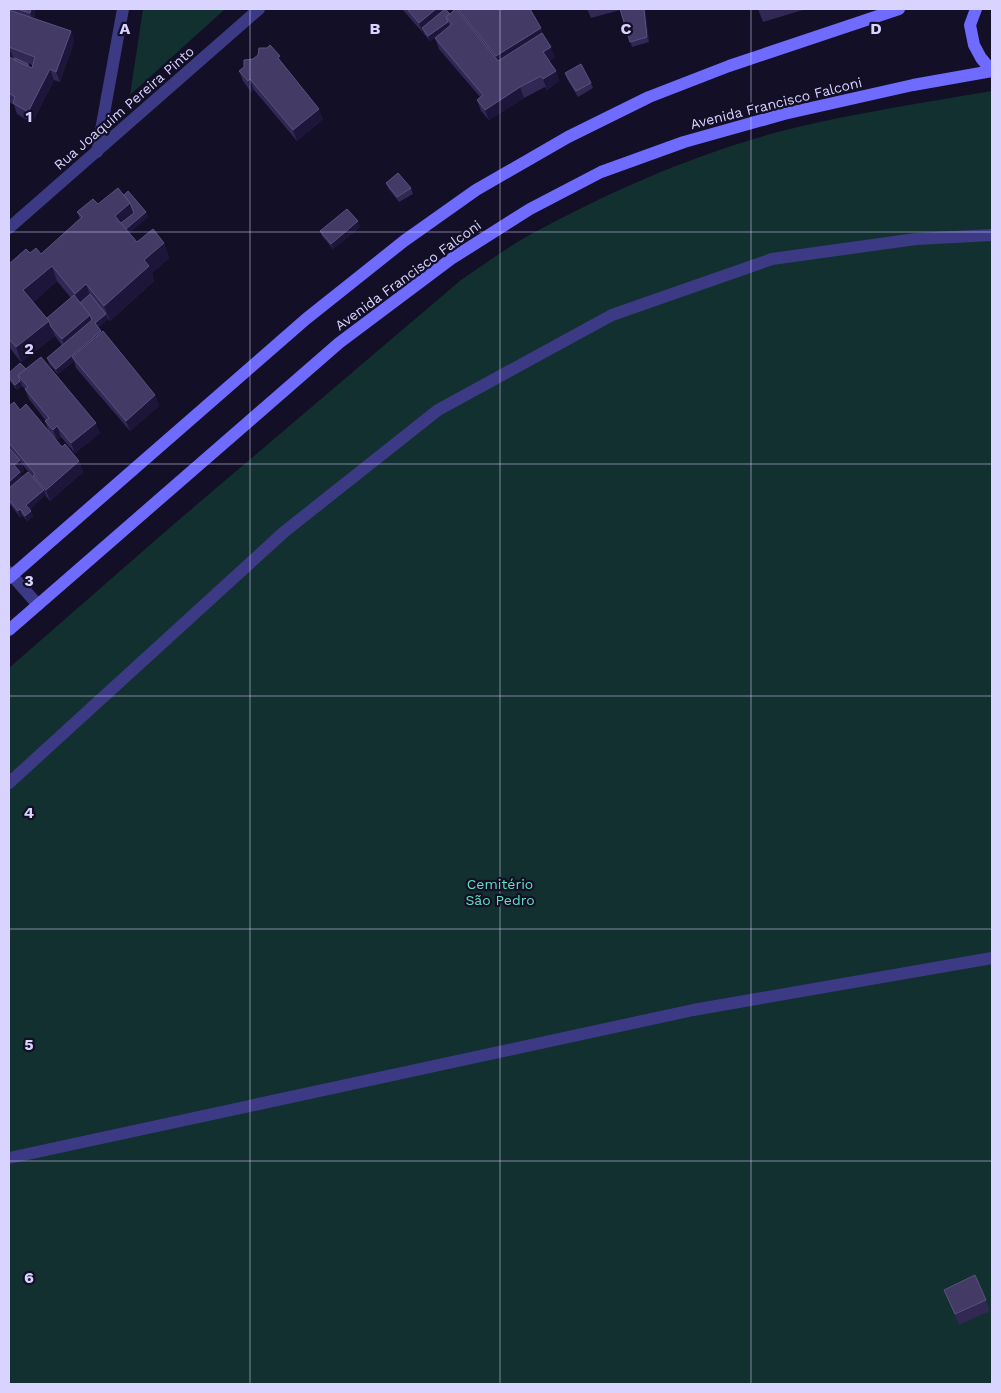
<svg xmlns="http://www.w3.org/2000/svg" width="1001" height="1393" font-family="'Work Sans',sans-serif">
<rect width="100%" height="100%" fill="#130f26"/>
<g fill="#12302f">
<polygon points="143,9 225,9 130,95"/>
<path d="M992,91V1384H9V668L174,524L461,280C482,266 502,251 524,238C610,191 702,150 798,127C862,112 927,102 992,91Z"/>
</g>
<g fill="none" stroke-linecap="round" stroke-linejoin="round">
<g stroke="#3d3a85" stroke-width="12">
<polyline points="9,783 284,532 438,410 612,315 772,259 916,239 992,235"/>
<polyline points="9,1158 693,1010 992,958"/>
</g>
<g stroke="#3d3a85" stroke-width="12">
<polyline points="97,152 123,9"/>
<polyline points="9,228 259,9"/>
<polyline points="9,572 38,605"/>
</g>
<g stroke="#6f6bff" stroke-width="12">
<polyline points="976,9 970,25 974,45 981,58 992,71"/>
<polyline points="9,578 306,319 404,241 476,190 568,137 649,97 729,66 899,9"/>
<polyline points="9,630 339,343 451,259 530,209 601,172 684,142 784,114 913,85 992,71"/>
</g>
</g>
<g fill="#312854" fill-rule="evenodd">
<path d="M9,9H35L34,19L71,31L74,42L60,82L54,80L32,123L17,114L14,105L9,102ZM28,63L32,65V68L30,67Z"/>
<polygon points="402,9 448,9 449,12 448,12 450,14 453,11 451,9 530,9 555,57 549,61 556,71 559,81 547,90 545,87 524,98 489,120 481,111 477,100 480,97 439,49 435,38 438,36 430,41"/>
<polygon points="587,9 645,9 649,42 632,47 620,10 591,18"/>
<polygon points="758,9 806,9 763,22"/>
<polygon points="253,59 283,64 323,119 297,141 254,90 251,92 243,81 239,71"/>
<polygon points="565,73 591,83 593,88 578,97 567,79"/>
<polygon points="386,183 411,188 413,194 399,202 388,188"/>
<path d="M124,195L146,212L148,217L129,233L137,242L164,243L169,258L152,273L154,281L110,321L108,319L98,327L102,333L155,395L159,406L130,431L76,368L74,361L58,374L49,364L47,358L62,345L55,336L21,362L9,347V264L30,253L41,254L80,219L77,212ZM57,281L71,298L47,318L33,302Z"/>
<polygon points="360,227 333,249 322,236 320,231"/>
<polygon points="26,369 100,433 75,453 61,437 57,440 49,432 45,421 46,421 29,399 25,389 22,386 17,390 9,380 9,373"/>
<path d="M9,406L20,410L79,461L83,472L50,501L45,495L30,509L33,516L27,521L22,515L20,517L9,503ZM22,464L35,480L22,477L20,474L24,471Z"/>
<polygon points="944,1290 986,1300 990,1311 959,1325"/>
</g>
<g fill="#1d163a">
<polygon points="31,9 35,9 34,24 30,13"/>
<polygon points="436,9 448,9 449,12 425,32 422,28 424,33 423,34 419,23"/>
<polygon points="644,9 645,9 649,42 647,37"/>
<polygon points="448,22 450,27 430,41 428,36"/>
<polygon points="541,28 546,43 502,71 496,56"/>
<polygon points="71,31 74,42 60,82 56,72"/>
<polygon points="551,47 555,57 547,62 543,52"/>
<polygon points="11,51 14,62 9,60 9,55"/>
<polygon points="50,69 54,80 32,123 28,112"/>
<polygon points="556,71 559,81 547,90 543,79"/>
<polygon points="250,79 254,90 251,92 248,81"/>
<polygon points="520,87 524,98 489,120 485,110"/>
<polygon points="319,109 323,119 297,141 293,130"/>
<polygon points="130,203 136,218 122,230 115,216"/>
<polygon points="146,212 148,217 125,237 123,231"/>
<polygon points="358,221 360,227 333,249 331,244"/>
<polygon points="164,243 169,258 152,273 154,281 110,321 104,306 144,260"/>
<polygon points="52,266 57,281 29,305 23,290"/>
<polygon points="86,284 92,300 78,304 75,294"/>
<polygon points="106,314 108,319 97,329 95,323"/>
<polygon points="90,315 94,326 66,349 62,339"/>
<polygon points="49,321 55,336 21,362 16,347"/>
<polygon points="101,331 103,336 72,357 74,361 58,374 56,369"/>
<polygon points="20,381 22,386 17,390 15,385"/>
<polygon points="155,395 159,406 130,431 126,421"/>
<polygon points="96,423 100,433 75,453 71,443"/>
<polygon points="57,426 61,437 57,440 53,430"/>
<polygon points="20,460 24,471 20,474 24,483 9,495 9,482 14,465"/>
<polygon points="79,461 83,472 50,501 46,490"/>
<polygon points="44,490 46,495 28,510 26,505"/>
<polygon points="20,509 22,515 20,517 18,511"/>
<polygon points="31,511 33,516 27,521 25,516"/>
</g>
<g fill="#433a66" stroke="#5a527e">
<polygon points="17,9 31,9 30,13"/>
<polygon points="407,9 436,9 419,23"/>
<polygon points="445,9 450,14 446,17 448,22 428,36 422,28"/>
<polygon points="456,9 498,61 542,33 551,47 543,52 556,71 543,79 541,76 520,87 485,110 477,100 483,95 435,38 452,24 446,17"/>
<polygon points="458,9 530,9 541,28 496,56"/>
<polygon points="620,9 644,9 647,37 630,42"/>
<polygon points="9,10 71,31 56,72 50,69 28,112 13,103 15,97 9,93 9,57 32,68 35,57 9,47"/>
<polygon points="270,45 280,56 278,58 319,109 293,130 250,79 248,81 239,71 244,67 244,60 253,59 258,55 259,48 267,48"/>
<polygon points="15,58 28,64 27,66 14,60"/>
<polygon points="581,64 591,83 576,91 565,73"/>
<polygon points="398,173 411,188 397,197 386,183"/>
<polygon points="118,188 130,203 115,216 119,221 137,242 153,229 164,243 144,260 149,266 104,306 86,284 75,294 52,266 23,290 49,321 16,347 9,339 9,264 26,249 30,253 36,248 41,254 82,217 77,212 93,199 98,204"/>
<polygon points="128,191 146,212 126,229 121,223 134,213 130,203 124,195"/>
<polygon points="347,209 358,221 331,244 320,231"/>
<polygon points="90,294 106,314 95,323 101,331 56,369 47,358 92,320 90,315 80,303"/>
<polygon points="74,295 90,315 62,339 51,327 49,321 47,318"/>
<polygon points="103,331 155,395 126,421 72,357"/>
<polygon points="41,357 96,423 71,443 57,426 53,430 45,421 49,418 25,389 28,387 18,375"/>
<polygon points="20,363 26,369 18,375 20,381 15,385 9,377 9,373"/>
<polygon points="14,402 20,410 26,404 62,447 65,444 79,461 46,490 33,476 35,474 9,443 9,406"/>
<polygon points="9,448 20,460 14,465 20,472 9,482"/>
<polygon points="28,472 44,490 26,505 31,511 25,516 20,509 18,511 9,500 9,488"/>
<polygon points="975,1275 986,1300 955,1314 944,1290"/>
</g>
<path fill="none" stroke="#d9d4ff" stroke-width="1" stroke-opacity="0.55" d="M250,9V1384M500,9V1384M751,9V1384M9,232H992M9,464H992M9,696H992M9,929H992M9,1161H992"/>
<g text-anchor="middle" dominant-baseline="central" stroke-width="4.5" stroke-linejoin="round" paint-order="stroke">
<g font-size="14" fill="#d9d4ff" stroke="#130f26">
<text transform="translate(776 103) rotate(-14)">Avenida Francisco Falconi</text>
<text transform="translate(124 108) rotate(-41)">Rua Joaquim Pereira Pinto</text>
<text transform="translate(408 275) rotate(-36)">Avenida Francisco Falconi</text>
</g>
<g font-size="14" fill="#5fe0c0" stroke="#130f26">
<text x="500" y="884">Cemitério<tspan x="500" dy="16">São Pedro</tspan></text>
</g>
</g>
<g font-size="16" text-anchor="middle" font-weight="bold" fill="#d9d4ff" stroke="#130f26" stroke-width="4.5" stroke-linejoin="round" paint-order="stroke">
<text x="125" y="34">A</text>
<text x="375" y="34">B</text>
<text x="626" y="34">C</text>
<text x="876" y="34">D</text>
<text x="29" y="122">1</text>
<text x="29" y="354">2</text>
<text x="29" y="586">3</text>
<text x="29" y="818">4</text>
<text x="29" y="1050">5</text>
<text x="29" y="1283">6</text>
</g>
<rect width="1001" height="1393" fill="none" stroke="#d9d4ff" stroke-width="20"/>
</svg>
